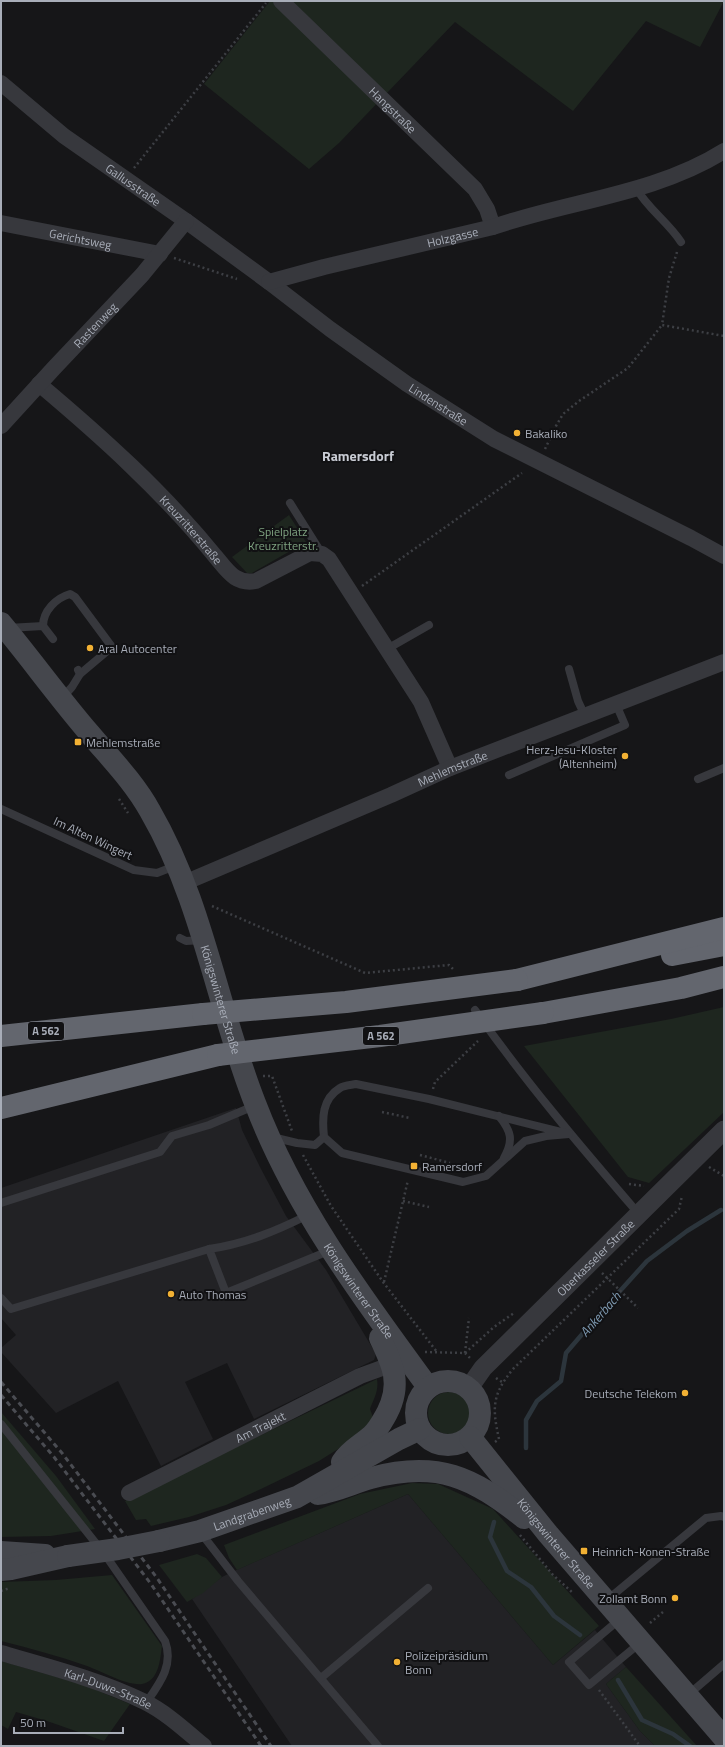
<svg xmlns="http://www.w3.org/2000/svg" width="725" height="1747" font-family="'Titillium Web',sans-serif">
<rect width="100%" height="100%" fill="#161618"/>
<g fill="#222225">
<polygon points="236,1108 242,1130 261,1169 286,1216 326,1270 376,1354 374,1360 254,1419 227,1363 185,1382 213,1439 161,1466 118,1381 56,1413 1,1352 1,1348 16,1335 1,1318 1,1188"/>
<polygon points="408,1494 553,1665 595,1630 626,1667 606,1684 640,1731 655,1746 292,1746 192,1599 222,1577 232,1572"/>
</g>
<g fill="#1e261f">
<polygon points="270,1 724,1 700,47 646,21 573,111 455,22 339,143 309,169 204,84"/>
<polygon points="289,515 306,542 252,573 247,573 232,557"/>
<polygon points="724,1007 724,1112 649,1183 628,1177 524,1046 671,1019"/>
<path d="M377,1379C379,1391 374,1398 370,1409L374,1420L338,1449L319,1461L263,1488L226,1505L189,1517L151,1526L146,1519L136,1520L125,1501Z"/>
<circle cx="449" cy="1413" r="21"/>
<polygon points="1,1412 56,1476 95,1529 51,1536 1,1537"/>
<polygon points="412,1483 438,1484 493,1509 599,1626 553,1665 408,1494 237,1570 229,1558 224,1545 360,1494"/>
<polygon points="197,1554 206,1558 222,1577 203,1593 187,1602 159,1565"/>
<path d="M112,1575L162,1646C160,1660 159,1681 142,1684C127,1686 101,1671 87,1666C58,1656 30,1648 1,1641V1582L56,1580Z"/>
<polygon points="1,1661 84,1685 130,1704 104,1741 47,1721 16,1712 8,1729 1,1725"/>
<polygon points="626,1667 697,1746 655,1746 640,1731 606,1684"/>
</g>
<g fill="none" stroke-linecap="round" stroke-linejoin="round">
<g stroke="#2c353c" stroke-width="4.5">
<polyline points="526,1448 526,1420 537,1401 561,1381 566,1353 602,1311 647,1261 687,1231 721,1210"/>
<polyline points="494,1522 490,1537 507,1571 531,1587 554,1616 580,1635"/>
<polyline points="618,1680 642,1720 673,1734 690,1746"/>
</g>
<g stroke="#3d3f44" stroke-width="2.5" stroke-dasharray="2 3" stroke-linecap="butt">
<polyline points="134,168 266,3"/>
<polyline points="677,252 669,278 662,325 724,336"/>
<polyline points="174,258 237,279"/>
<polyline points="545,449 556,426 563,414 579,401 628,368 662,325"/>
<polyline points="362,586 522,473"/>
<polyline points="119,799 128,813"/>
<polyline points="212,906 365,973 449,965 454,970"/>
<polyline points="263,1076 272,1076 292,1131"/>
<polyline points="433,1089 435,1082 478,1041"/>
<polyline points="382,1112 410,1118"/>
<polyline points="303,1155 331,1206 383,1282 437,1352"/>
<polyline points="420,1155 450,1163"/>
<polyline points="709,1167 724,1176"/>
<polyline points="629,1184 644,1186"/>
<polyline points="403,1201 429,1207"/>
<polyline points="602,1273 638,1308"/>
<polyline points="384,1282 408,1180"/>
<polyline points="425,1352 465,1353 470,1358"/>
<polyline points="465,1353 494,1327 514,1313"/>
<polyline points="465,1353 469,1318"/>
<polyline points="496,1378 502,1382"/>
<path d="M495,1442L499,1439C492,1407 492,1395 513,1369L679,1209L682,1196"/>
<polyline points="520,1535 553,1575 573,1593"/>
<polyline points="1,1591 10,1588"/>
<polyline points="650,1623 663,1612"/>
<polyline points="599,1690 640,1746"/>
</g>
<g stroke="#37383d" stroke-width="8">
<path d="M636,188C648,209 668,222 681,242"/>
<polyline points="290,503 322,554"/>
<path d="M43,626C43,611 56,598 70,594L75,597L112,647L80,674"/>
<polyline points="8,628 43,626 53,639"/>
<polyline points="387,649 429,625"/>
<polyline points="569,669 578,701 585,716"/>
<polyline points="62,698 72,687 80,674 78,670"/>
<polyline points="509,775 625,725 616,704"/>
<polyline points="698,779 724,768"/>
<polyline points="1,809 134,870 157,873 175,866"/>
<polyline points="180,938 186,941 203,940"/>
<path d="M475,1010C525,1081 581,1147 638,1213"/>
<path d="M356,1084L429,1099L569,1134L546,1136L525,1141L486,1176L463,1182L342,1153L324,1137C322,1118 322,1099 340,1088C344,1085 351,1085 356,1084Z"/>
<path d="M499,1116C511,1131 514,1140 504,1158"/>
<polyline points="272,1137 297,1143 315,1145 324,1137"/>
<polyline points="1,1203 160,1152 172,1136 209,1125 254,1106"/>
<polyline points="209,1249 226,1293 331,1250"/>
<path d="M1,1298L11,1309L209,1249C245,1244 276,1231 308,1215"/>
<path d="M1,1424L106,1556L165,1641C174,1665 160,1683 146,1703"/>
<polyline points="201,1533 238,1581 378,1746"/>
<polyline points="607,1600 706,1518 721,1516 724,1517"/>
<polyline points="620,1619 569,1662 589,1685 640,1643"/>
<polyline points="321,1678 428,1588"/>
<polyline points="688,1695 724,1664"/>
</g>
<g stroke="#37383d" stroke-width="16">
<path id="s1" d="M281,1L475,189L487,209L493,227"/>
<path id="s2" d="M1,83L64,136L186,221L269,282L330,329L407,384L494,439L691,538L724,556"/>
<path id="s3" d="M1,223L160,254"/>
<path id="s4" d="M269,282L324,267L493,227C568,201 656,194 724,151"/>
<path id="s5" d="M39,384C102,437 163,492 215,556C227,570 235,585 256,581L310,553L322,554L329,559L421,702L450,768"/>
<path id="s6" d="M1,426L54,368L142,275L186,221"/>
<path id="s7" d="M184,883L391,795L450,768L724,662"/>
<path id="s8" d="M129,1493L360,1376L393,1364"/>
<path id="s9" d="M1,1653C50,1667 100,1680 145,1702C167,1713 186,1731 204,1746"/>
</g>
<path stroke="#37383d" stroke-width="19" id="s10" d="M469,1388L483,1368L724,1130"/>
<g stroke="#45474d" stroke-width="22">
<path id="s11" d="M1,623C31,659 59,698 90,734C111,759 134,782 150,811C203,902 217,1007 255,1103C295,1208 362,1297 428,1387"/>
<circle cx="448" cy="1413" r="32"/>
<path id="s12" d="M470,1437L548,1534L724,1738"/>
<path d="M342,1462C350,1450 361,1445 371,1436C378,1430 383,1420 387,1413C402,1384 393,1365 380,1338"/>
<path d="M318,1494C337,1491 353,1483 371,1478C438,1460 472,1477 524,1518"/>
<path id="s13" d="M159,1541L200,1531L297,1497L399,1439L420,1429"/>
<polyline points="1,1552 45,1555"/>
<polyline points="1,1570 11,1569 68,1556"/>
</g>
<g stroke="#63666e" stroke-width="22">
<polyline points="672,955 724,945"/>
<polyline points="517,980 724,928"/>
<polyline points="543,1013 681,988 724,977"/>
<polyline points="1,1036 203,1014"/>
<polyline points="1,1108 218,1055"/>
</g>
<g stroke="#4a4c52" stroke-width="3" stroke-dasharray="5 4" stroke-linecap="butt">
<polyline points="1,1382 62,1453 157,1578 271,1746"/>
<polyline points="1,1395 54,1457 151,1584 261,1746"/>
</g>
<polyline stroke="#45474d" stroke-width="22" points="68,1556 118,1549 159,1541"/>
<g stroke="#63666e" stroke-width="22">
<polyline points="203,1014 346,1002 517,980"/>
<polyline points="218,1055 380,1036 543,1013"/>
</g>
</g>
<g fill="#f2b134" stroke="#111113" stroke-width="1.5">
<circle cx="517" cy="433" r="4"/>
<circle cx="90" cy="648" r="4"/>
<rect x="74" y="738" width="8" height="8" rx="2"/>
<circle cx="625" cy="756" r="4"/>
<rect x="410" y="1162" width="8" height="8" rx="2"/>
<circle cx="171" cy="1294" r="4"/>
<circle cx="685" cy="1393" r="4"/>
<rect x="580" y="1547" width="8" height="8" rx="2"/>
<circle cx="675" cy="1598" r="4"/>
<circle cx="397" cy="1662" r="4"/>
</g>
<g text-anchor="middle" dominant-baseline="central" stroke-width="4" stroke-linejoin="round" paint-order="stroke">
<g fill="#111113" stroke="#7b7e86" stroke-width="1">
<rect x="28" y="1022" width="36" height="18" rx="3"/>
<rect x="363" y="1027" width="36" height="18" rx="3"/>
</g>
<g font-size="11" font-weight="bold" fill="#a8adb8">
<text x="46" y="1031">A 562</text>
<text x="381" y="1036">A 562</text>
</g>
<g font-size="12" fill="#a8adb8" stroke="#111113">
<text stroke="none"><textPath href="#s1" startOffset="156">Hangstraße</textPath></text>
<text stroke="none"><textPath href="#s2" startOffset="167">Gallusstraße</textPath></text>
<text stroke="none"><textPath href="#s4" startOffset="189">Holzgasse</textPath></text>
<text stroke="none"><textPath href="#s3" startOffset="81">Gerichtsweg</textPath></text>
<text stroke="none"><textPath href="#s6" startOffset="138">Rastenweg</textPath></text>
<text stroke="none"><textPath href="#s2" startOffset="543">Lindenstraße</textPath></text>
<text stroke="none"><textPath href="#s5" startOffset="211">Kreuzritterstraße</textPath></text>
<text stroke="none"><textPath href="#s7" startOffset="292">Mehlemstraße</textPath></text>
<text transform="translate(93 838) rotate(25)">Im Alten Wingert</text>
<text stroke="none"><textPath href="#s11" startOffset="442">Königswinterer Straße</textPath></text>
<text stroke="none"><textPath href="#s10" startOffset="182">Oberkasseler Straße</textPath></text>
<text stroke="none"><textPath href="#s11" startOffset="766">Königswinterer Straße</textPath></text>
<text stroke="none"><textPath href="#s8" startOffset="147">Am Trajekt</textPath></text>
<text stroke="none"><textPath href="#s13" startOffset="97">Landgrabenweg</textPath></text>
<text stroke="none"><textPath href="#s12" startOffset="137">Königswinterer Straße</textPath></text>
<text stroke="none"><textPath href="#s9" startOffset="113">Karl-Duwe-Straße</textPath></text>
</g>
<g font-size="12" fill="#a8adb8" stroke="#111113" text-anchor="start">
<text x="525" y="433">Bakaliko</text>
<text x="98" y="648">Aral Autocenter</text>
<text x="86" y="742">Mehlemstraße</text>
<text x="617" y="749" text-anchor="end">Herz-Jesu-Kloster<tspan x="617" dy="14">(Altenheim)</tspan></text>
<text x="422" y="1166">Ramersdorf</text>
<text x="179" y="1294">Auto Thomas</text>
<text x="677" y="1393" text-anchor="end">Deutsche Telekom</text>
<text x="592" y="1551">Heinrich-Konen-Straße</text>
<text x="667" y="1598" text-anchor="end">Zollamt Bonn</text>
<text x="405" y="1655">Polizeipräsidium<tspan x="405" dy="14">Bonn</tspan></text>
</g>
<g font-size="12" fill="#7fa381" stroke="#111113">
<text x="283" y="531">Spielplatz<tspan x="283" dy="14">Kreuzritterstr.</tspan></text>
</g>
<g font-size="13" font-style="italic" fill="#7f9bb3" stroke="#111113">
<text transform="translate(600 1314) rotate(-49)">Ankerbach</text>
</g>
<g font-size="14" font-weight="bold" fill="#c9ccd4" stroke="#111113">
<text x="358" y="455">Ramersdorf</text>
</g>
</g>
<rect width="725" height="1747" fill="none" stroke="#a8adb8" stroke-width="4"/>
<path d="M14 1727v6h109v-6" fill="none" stroke="#a8adb8" stroke-width="2"/>
<text x="20" y="1727" font-size="12" fill="#a8adb8" stroke="#111113" stroke-width="3" paint-order="stroke">50 m</text>
</svg>
